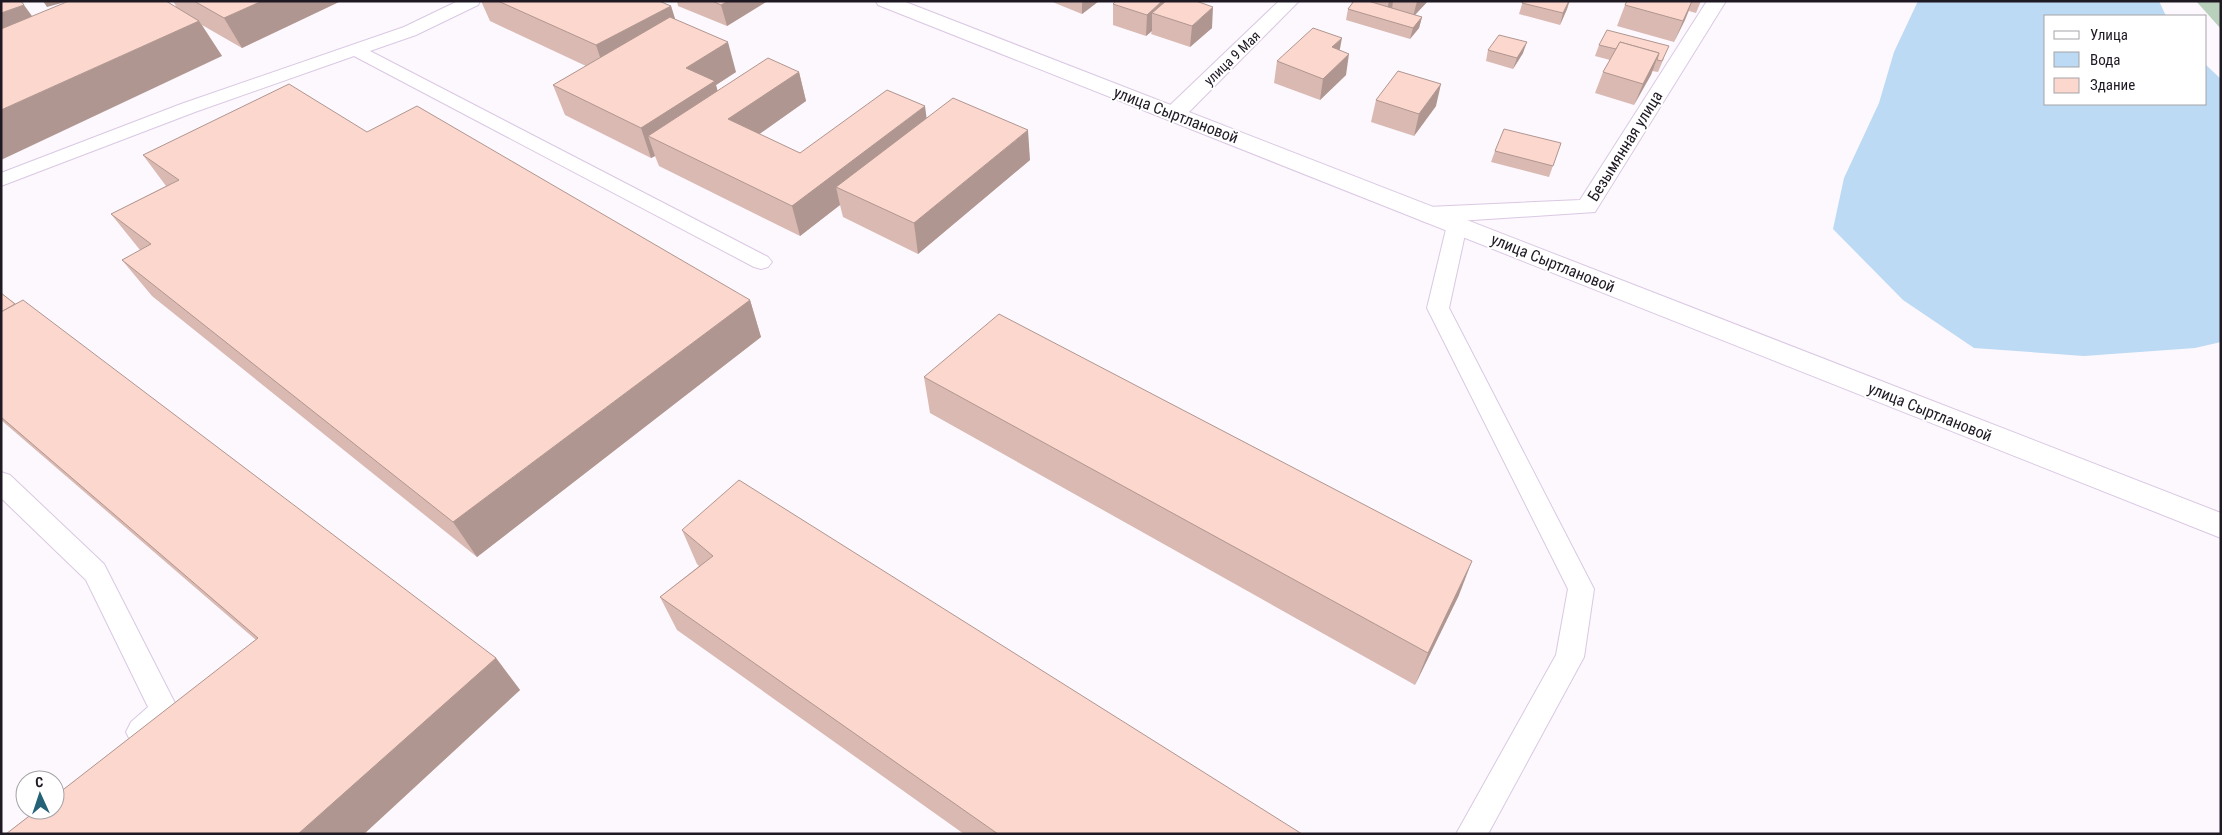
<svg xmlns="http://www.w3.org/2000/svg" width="2222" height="835" font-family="'Roboto Condensed',sans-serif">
<rect width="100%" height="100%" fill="#fcf8fe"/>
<polygon fill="#b8d0bc" points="2196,1 2221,1 2221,29"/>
<polygon fill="#bcdaf3" points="1918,1 2159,1 2166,16 2046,16 2046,104 2206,104 2206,65 2221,79 2221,342 2195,348 2084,356 1974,348 1903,300 1833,229 1844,178 1879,103 1894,52"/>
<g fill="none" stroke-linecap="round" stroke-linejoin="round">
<g stroke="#dac8e3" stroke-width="2">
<g id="service">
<polygon points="458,1 480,1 478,5 416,35 370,51 768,257 772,262 768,267 761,269 754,267 354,56 195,112 1,186 1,173 181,104 404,27"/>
<polygon points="1457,218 1464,220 1467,225 1449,308 1594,589 1584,657 1488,834 1456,834 1556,655 1568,589 1427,308 1447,225 1450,220"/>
<path d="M1,472L10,475L104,564L179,711C172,726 157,739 141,745L131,742L126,732L131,722L148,707L86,580L1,498Z"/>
</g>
</g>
<g stroke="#dac8e3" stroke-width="2">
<g id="minor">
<polygon points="1279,1 1299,1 1182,119 1174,120 1166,119 1163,114 1166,109"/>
<polygon points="1707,1 1726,1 1595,212 1428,223 1420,220 1416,215 1420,210 1428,207 1580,200"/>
</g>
</g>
<g stroke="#dac8e3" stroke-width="2">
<polygon id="tertiary" points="876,1 903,1 2221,513 2221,538 878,5"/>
</g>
<use href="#service" fill="#fff" fill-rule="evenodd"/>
<use href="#minor" fill="#fff" fill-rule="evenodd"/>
<use href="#tertiary" fill="#fff" fill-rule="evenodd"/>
</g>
<g fill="#d9b9b1">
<polygon points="173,1 341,1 242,48 202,25 222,56 32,17 177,8"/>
<polygon points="481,1 659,1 671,6 675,19 736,72 716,85 717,91 799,72 806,101 759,134 800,153 927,118 1030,160 918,254 843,217 840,205 800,236 659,166 655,156 651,158 565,115 553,85 586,66 490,21"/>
<polygon points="677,1 766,1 766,2 727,26 678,6"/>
<polygon points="1050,1 1099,1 1082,14"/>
<polygon points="1352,1 1428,1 1415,15 1422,17 1419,28 1410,39 1346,20 1348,9 1352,3"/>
<polygon points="1523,1 1570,1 1567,9 1560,25 1519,14"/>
<polygon points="1627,1 1701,1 1696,13 1689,11 1674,42 1617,26 1625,5"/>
<polygon points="1113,4 1212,28 1190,47 1151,34 1152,31 1146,36 1113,25"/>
<polygon points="1599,45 1664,58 1658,72 1652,71 1634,105 1595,93 1603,72 1610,60 1595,56"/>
<polygon points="1340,50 1346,75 1320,100 1274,83 1277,61"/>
<polygon points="1488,50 1523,53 1513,69 1486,61"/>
<polygon points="1376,100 1436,106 1414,136 1371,122"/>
<polygon points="367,132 750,300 761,337 477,557 152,296 122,260 140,250 111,214 166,186 143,155"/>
<polygon points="1561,143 1549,177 1491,162 1495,151"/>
<polygon points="1,293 496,658 520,690 364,834 6,834 256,640 1,420"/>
<polygon points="924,377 1459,595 1415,685 930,413"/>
<polygon points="682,530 1302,834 964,834 677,630 660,597 699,566 697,564"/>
</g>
<g fill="#b09690">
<polygon points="43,1 69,1 47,7"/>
<polygon points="262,1 341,1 242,48 224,18"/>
<polygon points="728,1 766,1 766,2 727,26 721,5"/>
<polygon points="1084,1 1099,1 1082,14 1082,3"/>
<polygon points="1162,1 1175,1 1152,13 1152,31 1146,36 1147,15"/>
<polygon points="1389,1 1393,1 1392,10 1386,15"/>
<polygon points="1417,1 1428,1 1413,17"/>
<polygon points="1569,1 1567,9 1560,25 1563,13"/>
<polygon points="1692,1 1685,20 1674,42 1683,21"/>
<polygon points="24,5 40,27 1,40 1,13"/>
<polygon points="671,6 680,35 606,75 596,45"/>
<polygon points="1213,7 1212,28 1190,47 1192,26"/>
<polygon points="1422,17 1419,28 1410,39 1413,28"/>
<polygon points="199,21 222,56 1,160 1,110"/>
<polygon points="1342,38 1338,59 1332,47"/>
<polygon points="728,42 736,72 716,85 723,111 648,136 655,156 651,158 641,128 686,68"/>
<polygon points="1527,42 1523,53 1513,69 1517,58"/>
<polygon points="1659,53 1651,75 1634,105 1643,84"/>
<polygon points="1349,54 1346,75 1320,100 1323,79"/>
<polygon points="799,72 806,101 737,150 728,119"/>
<polygon points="1441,84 1436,106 1414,136 1419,114"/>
<polygon points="925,106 929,136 836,187 840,205 800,236 792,206"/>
<polygon points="1028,130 1030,160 918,254 914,223"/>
<polygon points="750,300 761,337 477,557 453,522"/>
<polygon points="1472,561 1459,595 1415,685 1428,653"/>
<polygon points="496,658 520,690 364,834 298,834"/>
</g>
<g fill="#fcd7ce" stroke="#b09690">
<polygon points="1,1 21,1 24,5 1,13"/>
<polygon points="69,1 166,1 199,21 1,110 1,29"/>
<polygon points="194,1 262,1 224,18"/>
<polygon points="498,1 659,1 671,6 596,45"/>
<polygon points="712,1 728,1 721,5"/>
<polygon points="1116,1 1162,1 1147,15 1113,4"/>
<polygon points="1166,1 1196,1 1213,7 1192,26 1152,13"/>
<polygon points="1354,1 1368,1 1422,17 1413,28 1348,9"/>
<polygon points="1523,1 1569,1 1563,13 1522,3"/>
<polygon points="1627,1 1692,1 1683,21 1625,5"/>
<polygon points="670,17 728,42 686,68 715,81 641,128 553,85"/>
<polygon points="1313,28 1342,38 1332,47 1349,54 1323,79 1277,61"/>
<polygon points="1607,30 1669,46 1662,61 1657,60 1659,53 1620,42 1616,49 1599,45"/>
<polygon points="1499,35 1527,42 1517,58 1488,50"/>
<polygon points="1620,42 1659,53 1643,84 1603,72"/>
<polygon points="768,58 799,72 728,119 800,153 887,90 925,106 792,206 648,136"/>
<polygon points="1398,71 1441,84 1419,114 1376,100"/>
<polygon points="289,84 367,132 417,106 750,300 453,522 122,260 151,244 111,214 179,180 143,155"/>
<polygon points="953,98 1028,130 914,223 836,187"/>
<polygon points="1504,129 1561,143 1553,166 1495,151"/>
<polygon points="1,293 15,304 1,312"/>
<polygon points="23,300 496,658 298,834 6,834 37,810 55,810 55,796 258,638 1,417 1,312"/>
<polygon points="999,314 1472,561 1428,653 924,377"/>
<polygon points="739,480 1302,834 998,834 660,597 713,556 682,530"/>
</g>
<g text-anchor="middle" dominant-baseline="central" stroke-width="4" stroke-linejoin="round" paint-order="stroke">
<g font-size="14" fill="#1f1923" stroke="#fff">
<text transform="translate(1232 58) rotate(-44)">улица 9 Мая</text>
</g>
<g font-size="16" fill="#1f1923" stroke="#fff">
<text transform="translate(1176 115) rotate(21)">улица Сыртлановой</text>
<text transform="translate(1625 146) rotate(-58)">Безымянная улица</text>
<text transform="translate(1553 263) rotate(22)">улица Сыртлановой</text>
<text transform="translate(1930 412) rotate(22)">улица Сыртлановой</text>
</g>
</g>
<rect width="2222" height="835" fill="none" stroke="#1f1923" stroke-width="5"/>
<rect x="2044" y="15" width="162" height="90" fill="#ffffff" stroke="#a5a3a7"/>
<rect x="2054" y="31" width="25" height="8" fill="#ffffff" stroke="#a5a3a7"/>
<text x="2090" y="40" font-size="15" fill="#1f1923">Улица</text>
<rect x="2054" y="52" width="25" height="15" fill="#bcdaf3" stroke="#a5a3a7"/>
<text x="2090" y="65" font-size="15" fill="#1f1923">Вода</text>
<rect x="2054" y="78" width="25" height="15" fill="#fcd7ce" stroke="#a5a3a7"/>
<text x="2090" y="90" font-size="15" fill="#1f1923">Здание</text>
<g transform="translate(40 795) rotate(357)"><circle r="24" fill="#ffffff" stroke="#a5a3a7"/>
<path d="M0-4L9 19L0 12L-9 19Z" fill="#246278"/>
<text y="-8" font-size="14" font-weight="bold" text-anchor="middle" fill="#1f1923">С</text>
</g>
</svg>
